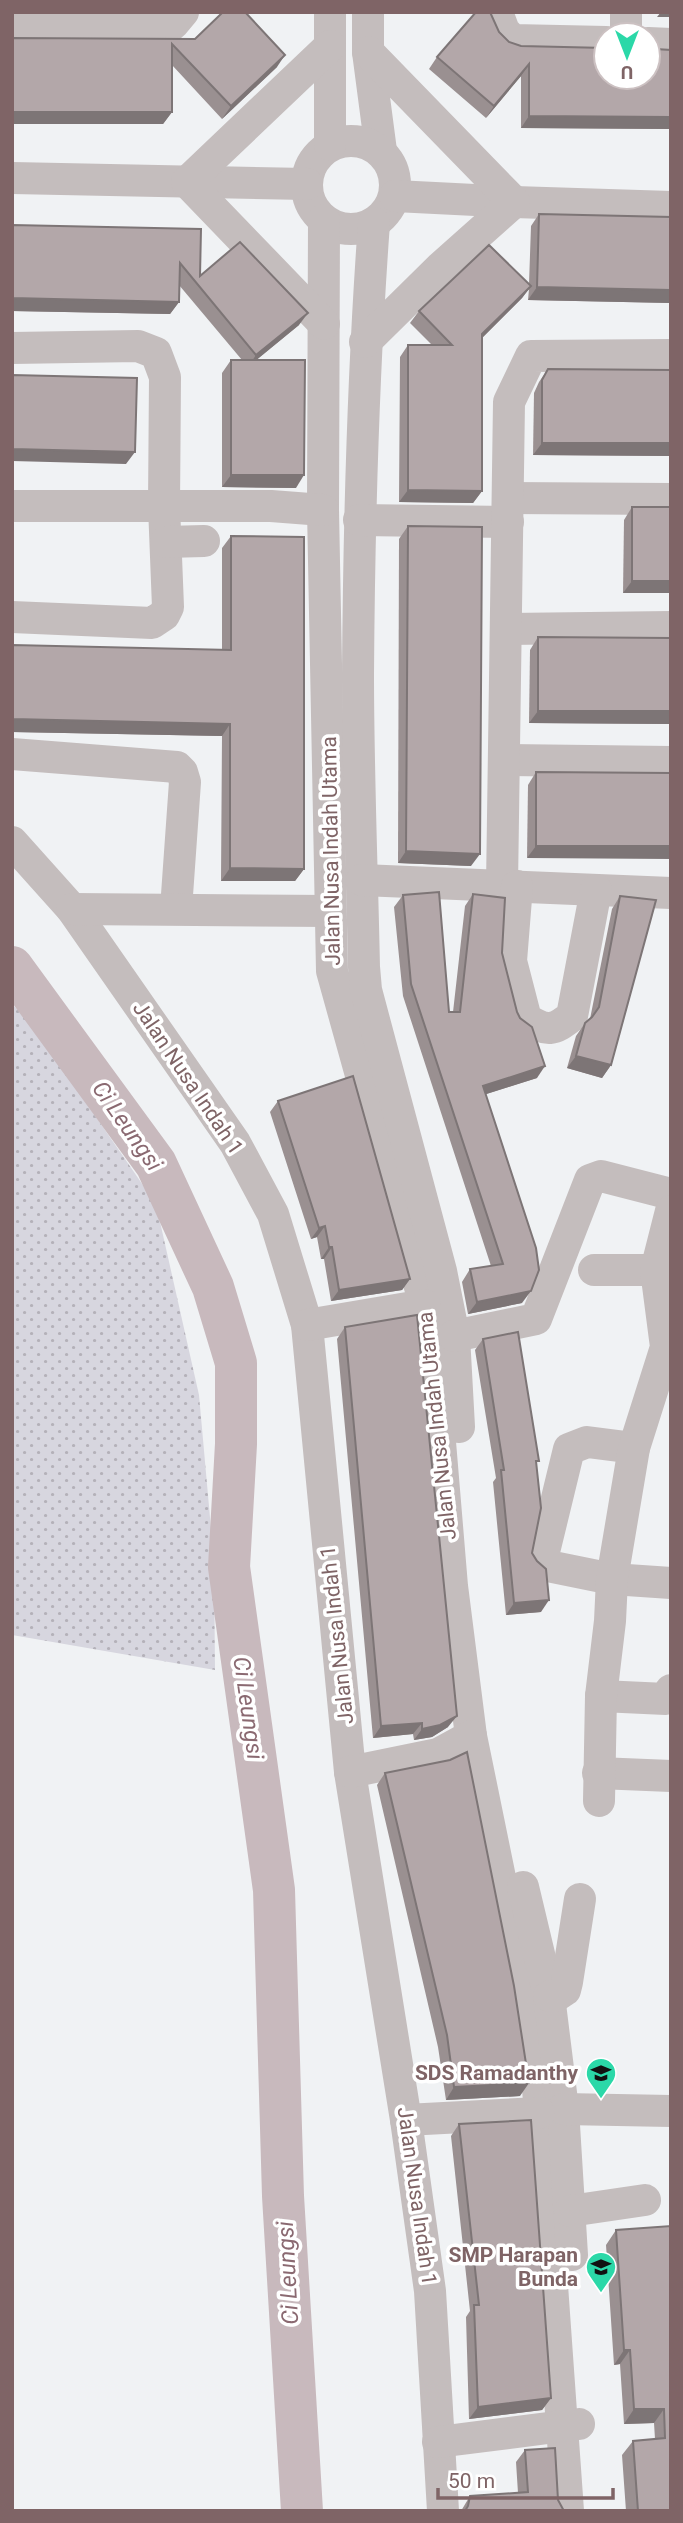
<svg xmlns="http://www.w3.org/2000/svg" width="683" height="2523" font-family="Roboto,sans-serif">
<defs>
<pattern id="grass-dots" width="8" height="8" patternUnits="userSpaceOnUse" patternTransform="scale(1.75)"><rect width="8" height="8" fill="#d7d6df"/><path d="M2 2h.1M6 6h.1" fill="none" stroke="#b4b1b9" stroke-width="1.8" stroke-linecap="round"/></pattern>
</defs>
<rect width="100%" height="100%" fill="#f0f2f4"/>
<polygon fill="url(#grass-dots)" points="12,1004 34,1027 156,1204 199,1395 214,1562 215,1670 12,1635"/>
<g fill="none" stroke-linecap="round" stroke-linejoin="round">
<polyline stroke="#c8b9bd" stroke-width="42" points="12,967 156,1164 213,1287 236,1363 236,1444 229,1567 274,1890 283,2196 302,2511"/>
<g stroke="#c4bdbd" stroke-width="32">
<polyline points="368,12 368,52 381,151"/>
<polyline points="497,12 504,31 513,40 606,42"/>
<polyline points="12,28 161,27 173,24 183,12"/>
<polyline points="626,35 626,12"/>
<polyline points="648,43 671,44"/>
<circle cx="351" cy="185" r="44"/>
<polyline points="330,145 330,12"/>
<polyline points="12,178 307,184"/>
<polyline points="395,196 514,202 671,207"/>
<polyline points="324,220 323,510 332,971 425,1305 439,1430 452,1586 471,1736 524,1995 538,2088 568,2511"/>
<path d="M374,223C363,373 359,523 358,674C358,772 362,869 364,967L366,990L441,1271L454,1336L459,1427"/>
<polyline points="324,324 187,182 330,46"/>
<polyline points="365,342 441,267 514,202 368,52"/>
<polyline points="12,348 138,346 156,353 165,377 164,506 168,607 164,615 152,623 12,617"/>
<polyline points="508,498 671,499"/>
<polyline points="12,506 271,506 323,510"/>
<polyline points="359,520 508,522"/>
<polyline points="166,542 204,541"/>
<polyline points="506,629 671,627"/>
<polyline points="12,754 177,767 182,772 185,782 176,909"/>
<polyline points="504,760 671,762"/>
<polyline points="12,842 72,909 235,1143 273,1214 307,1325 350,1772 406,2120 430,2291 443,2511"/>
<polyline points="362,880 671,893"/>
<polyline points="502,886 509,402 531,356 671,355"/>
<path d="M517,886L511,961L526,1019C548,1032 553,1031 572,1016L596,890"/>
<polyline points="72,909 330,911"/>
<polyline points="594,1270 656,1270"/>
<polyline points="307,1325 425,1305"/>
<polyline points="454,1336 536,1319 590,1180 601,1176 671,1194"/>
<polyline points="634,1448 587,1442 569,1449 542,1560 548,1566 612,1579 671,1583"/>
<polyline points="601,1696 666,1699 670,1696 671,1690"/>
<polyline points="350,1772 438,1754 471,1736"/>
<polyline points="598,1773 671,1776"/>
<polyline points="599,1801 601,1696 610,1621 612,1579 634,1448 666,1347 656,1270 671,1211"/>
<polyline points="523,1887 549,1996 563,2109 572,2255"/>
<polyline points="549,1996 556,1996 565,1990 567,1982 580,1899"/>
<polyline points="563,2109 671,2111"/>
<polyline points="406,2120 539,2113"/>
<polyline points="570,2211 645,2200"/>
<polyline points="438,2442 579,2424"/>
</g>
</g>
<g fill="#9a9091">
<polygon points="499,32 509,42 521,46 671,50 671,129 521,128 521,76 486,118 429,69 437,57"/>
<polygon points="12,38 195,39 277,67 222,119 172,65 172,112 163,124 12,124"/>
<polygon points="539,214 671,217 671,303 528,300 529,289 522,298 482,338 482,491 473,503 399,502 400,357 408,345 432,345 410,323 419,311 529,284 531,226"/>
<polygon points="201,229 200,276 299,325 256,360 296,488 222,487 222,373 231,360 242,360 179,285 179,302 170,314 12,311"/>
<polygon points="548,369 671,370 671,456 533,455 534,393 539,382"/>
<polygon points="632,507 671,507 671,593 623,593 624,520"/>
<polygon points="408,526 471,866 398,863 399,539"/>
<polygon points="231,536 304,869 295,881 221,881 222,736 12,732 12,646 13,645 222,650 222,548"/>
<polygon points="538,637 671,638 671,724 529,723 530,650"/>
<polygon points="536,772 671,773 527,858 528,785"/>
<polygon points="473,894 502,953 517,1012 537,1078 486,1094 522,1303 468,1314 462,1282 470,1269 491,1266 403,996 394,907 403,895 449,1012 453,1012 465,906"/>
<polygon points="620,896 611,1065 602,1078 567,1068 576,1036 585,1023 590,1019 612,909"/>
<polygon points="278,1101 410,1279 402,1290 331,1301 324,1259 321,1259 317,1237 311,1239 270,1112"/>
<polygon points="345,1327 448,1727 432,1737 414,1740 413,1734 373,1738 337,1339"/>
<polygon points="483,1339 537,1464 532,1553 541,1612 506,1615 493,1482 496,1478 475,1350"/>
<polygon points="385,1773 520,2096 446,2100 438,2047 377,1785"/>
<polygon points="459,2124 551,2398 542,2410 469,2419 466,2317 470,2311 451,2136"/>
<polygon points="671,2226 671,2511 626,2511 622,2455 633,2441 655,2439 654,2423 624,2424 620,2364 614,2365 606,2245 616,2230"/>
<polygon points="525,2450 558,2500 564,2511 461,2511 470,2496 518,2493 516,2462"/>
</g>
<g fill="#7d7576">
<polygon points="661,12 671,12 671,17 657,17"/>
<polygon points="285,55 277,67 222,119 231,106"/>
<polygon points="529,64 521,76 486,118 494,106"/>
<polygon points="12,112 172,112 163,124 12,124"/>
<polygon points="529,116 671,117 671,129 521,128"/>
<polygon points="531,286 522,298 474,346 482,334"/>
<polygon points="537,287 671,290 671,303 528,300"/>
<polygon points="12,298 179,302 170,314 12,311"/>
<polygon points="308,313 299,325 248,367 256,355"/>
<polygon points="542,443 671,443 671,456 533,455"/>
<polygon points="12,449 135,452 126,464 12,461"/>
<polygon points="231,475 304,475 296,488 222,487"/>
<polygon points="408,490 482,491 473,503 399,502"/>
<polygon points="632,581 671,581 671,593 623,593"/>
<polygon points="538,711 671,711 671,724 529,723"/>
<polygon points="12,719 230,724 222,736 12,732"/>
<polygon points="536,846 671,846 671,859 527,858"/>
<polygon points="406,851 480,854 471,866 398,863"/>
<polygon points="230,868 304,869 295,881 221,881"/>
<polygon points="576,1056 611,1065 602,1078 567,1068"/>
<polygon points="545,1066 537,1078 474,1098 483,1086"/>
<polygon points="325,1226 317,1237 311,1239 319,1228"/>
<polygon points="329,1247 332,1247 324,1259 321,1259"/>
<polygon points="410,1279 402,1290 331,1301 339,1290"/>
<polygon points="531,1291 522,1303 468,1314 477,1302"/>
<polygon points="549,1600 541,1612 506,1615 514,1603"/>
<polygon points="457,1716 448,1727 432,1737 414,1740 422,1729"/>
<polygon points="422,1723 413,1734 373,1738 381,1726"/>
<polygon points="529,2083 520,2096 446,2100 454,2087"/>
<polygon points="624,2350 630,2350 620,2364 614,2365"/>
<polygon points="551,2398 542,2410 469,2419 478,2407"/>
<polygon points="634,2409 664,2409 654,2423 624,2424"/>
</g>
<g fill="#b3a7a9" stroke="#7d7576" stroke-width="2">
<polygon points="223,12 245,12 285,55 231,106 172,44 172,112 12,112 12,38 195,39"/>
<polygon points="476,12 490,12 499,32 509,42 521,46 606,48 606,77 648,77 648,46 655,49 671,50 671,117 529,116 529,64 494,106 437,57"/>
<polygon points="539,214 671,217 671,290 537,287"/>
<polygon points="12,225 201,229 200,276 240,242 308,313 256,355 180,263 179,302 12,298"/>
<polygon points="489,245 531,286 482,334 482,491 408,490 408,345 452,345 419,311"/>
<polygon points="231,360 305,360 304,475 231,475"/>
<polygon points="548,369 671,370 671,443 542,443 542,380"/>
<polygon points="12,375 137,378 135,452 12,449"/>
<rect x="632" y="507" width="39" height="74"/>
<polygon points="408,526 482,527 480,854 406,851"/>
<polygon points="231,536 304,537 304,869 230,868 230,724 12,719 13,645 231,650"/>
<polygon points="538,637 671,638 671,711 538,711"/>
<polygon points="536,772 671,773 671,846 536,846"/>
<polygon points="439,892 449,1012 460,1012 473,894 505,898 502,953 517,1012 520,1018 532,1027 545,1066 483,1086 536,1248 539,1270 531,1291 477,1302 470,1269 503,1264 411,984 403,895"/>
<polygon points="620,896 656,900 611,1065 576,1056 585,1023 592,1017 599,1007"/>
<polygon points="353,1076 410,1279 339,1290 332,1247 329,1247 325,1226 319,1228 278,1101"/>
<polygon points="417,1315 457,1716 440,1725 422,1729 422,1723 381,1726 345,1327"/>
<polygon points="518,1332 539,1461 536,1461 541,1508 532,1553 537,1561 546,1569 549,1600 514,1603 501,1470 504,1470 483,1339"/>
<polygon points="467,1752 514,1986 529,2083 454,2087 447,2035 385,1773 450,1760"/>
<polygon points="531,2120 551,2398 478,2407 474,2305 479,2305 459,2124"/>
<polygon points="671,2226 671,2511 638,2511 633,2441 665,2438 664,2409 634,2409 630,2350 624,2350 616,2230"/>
<polygon points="555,2448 558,2500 564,2511 465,2511 468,2506 470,2496 528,2492 525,2450"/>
</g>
<defs>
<g id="school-pin" transform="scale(1.575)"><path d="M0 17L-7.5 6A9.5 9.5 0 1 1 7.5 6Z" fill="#2bd8a8" stroke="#fff"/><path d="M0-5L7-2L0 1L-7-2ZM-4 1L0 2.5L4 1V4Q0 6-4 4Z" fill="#111"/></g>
</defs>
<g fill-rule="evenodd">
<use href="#school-pin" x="601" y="2073"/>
<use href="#school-pin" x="601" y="2267"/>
</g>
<g text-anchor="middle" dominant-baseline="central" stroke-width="7" stroke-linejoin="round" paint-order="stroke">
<g font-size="21" fill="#7f6466" stroke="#fff">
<text transform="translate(331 851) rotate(-91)">Jalan Nusa Indah Utama</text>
<text transform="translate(188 1078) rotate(56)">Jalan Nusa Indah 1</text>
<text transform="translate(437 1426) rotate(-96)">Jalan Nusa Indah Utama</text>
<text transform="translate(337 1635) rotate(-96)">Jalan Nusa Indah 1</text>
<text transform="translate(417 2196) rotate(82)">Jalan Nusa Indah 1</text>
</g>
<g font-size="21" font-weight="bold" fill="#7f6466" stroke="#fff" text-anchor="end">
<text x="578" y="2073">SDS Ramadanthy</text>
<text x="578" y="2255">SMP Harapan<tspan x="578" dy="24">Bunda</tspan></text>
</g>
<g font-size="23" font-style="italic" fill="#8a6971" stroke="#fff">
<text transform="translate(127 1126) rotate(55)">Ci Leungsi</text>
<text transform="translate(248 1708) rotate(82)">Ci Leungsi</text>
<text transform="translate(288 2273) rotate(-93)">Ci Leungsi</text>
</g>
</g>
<rect width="683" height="2523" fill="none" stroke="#7f6466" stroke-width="28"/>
<g transform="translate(627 56) rotate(180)"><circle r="33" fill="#ffffff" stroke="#ccc1c2" stroke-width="2"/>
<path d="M0-5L12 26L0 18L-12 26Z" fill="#2bd8a8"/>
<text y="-10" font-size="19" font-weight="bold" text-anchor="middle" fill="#7f6466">U</text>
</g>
<path d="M438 2488v10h175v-10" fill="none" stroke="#7f6466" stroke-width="3.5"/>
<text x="448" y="2488" font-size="21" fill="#7f6466" stroke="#ffffff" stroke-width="5" paint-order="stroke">50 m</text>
</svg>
